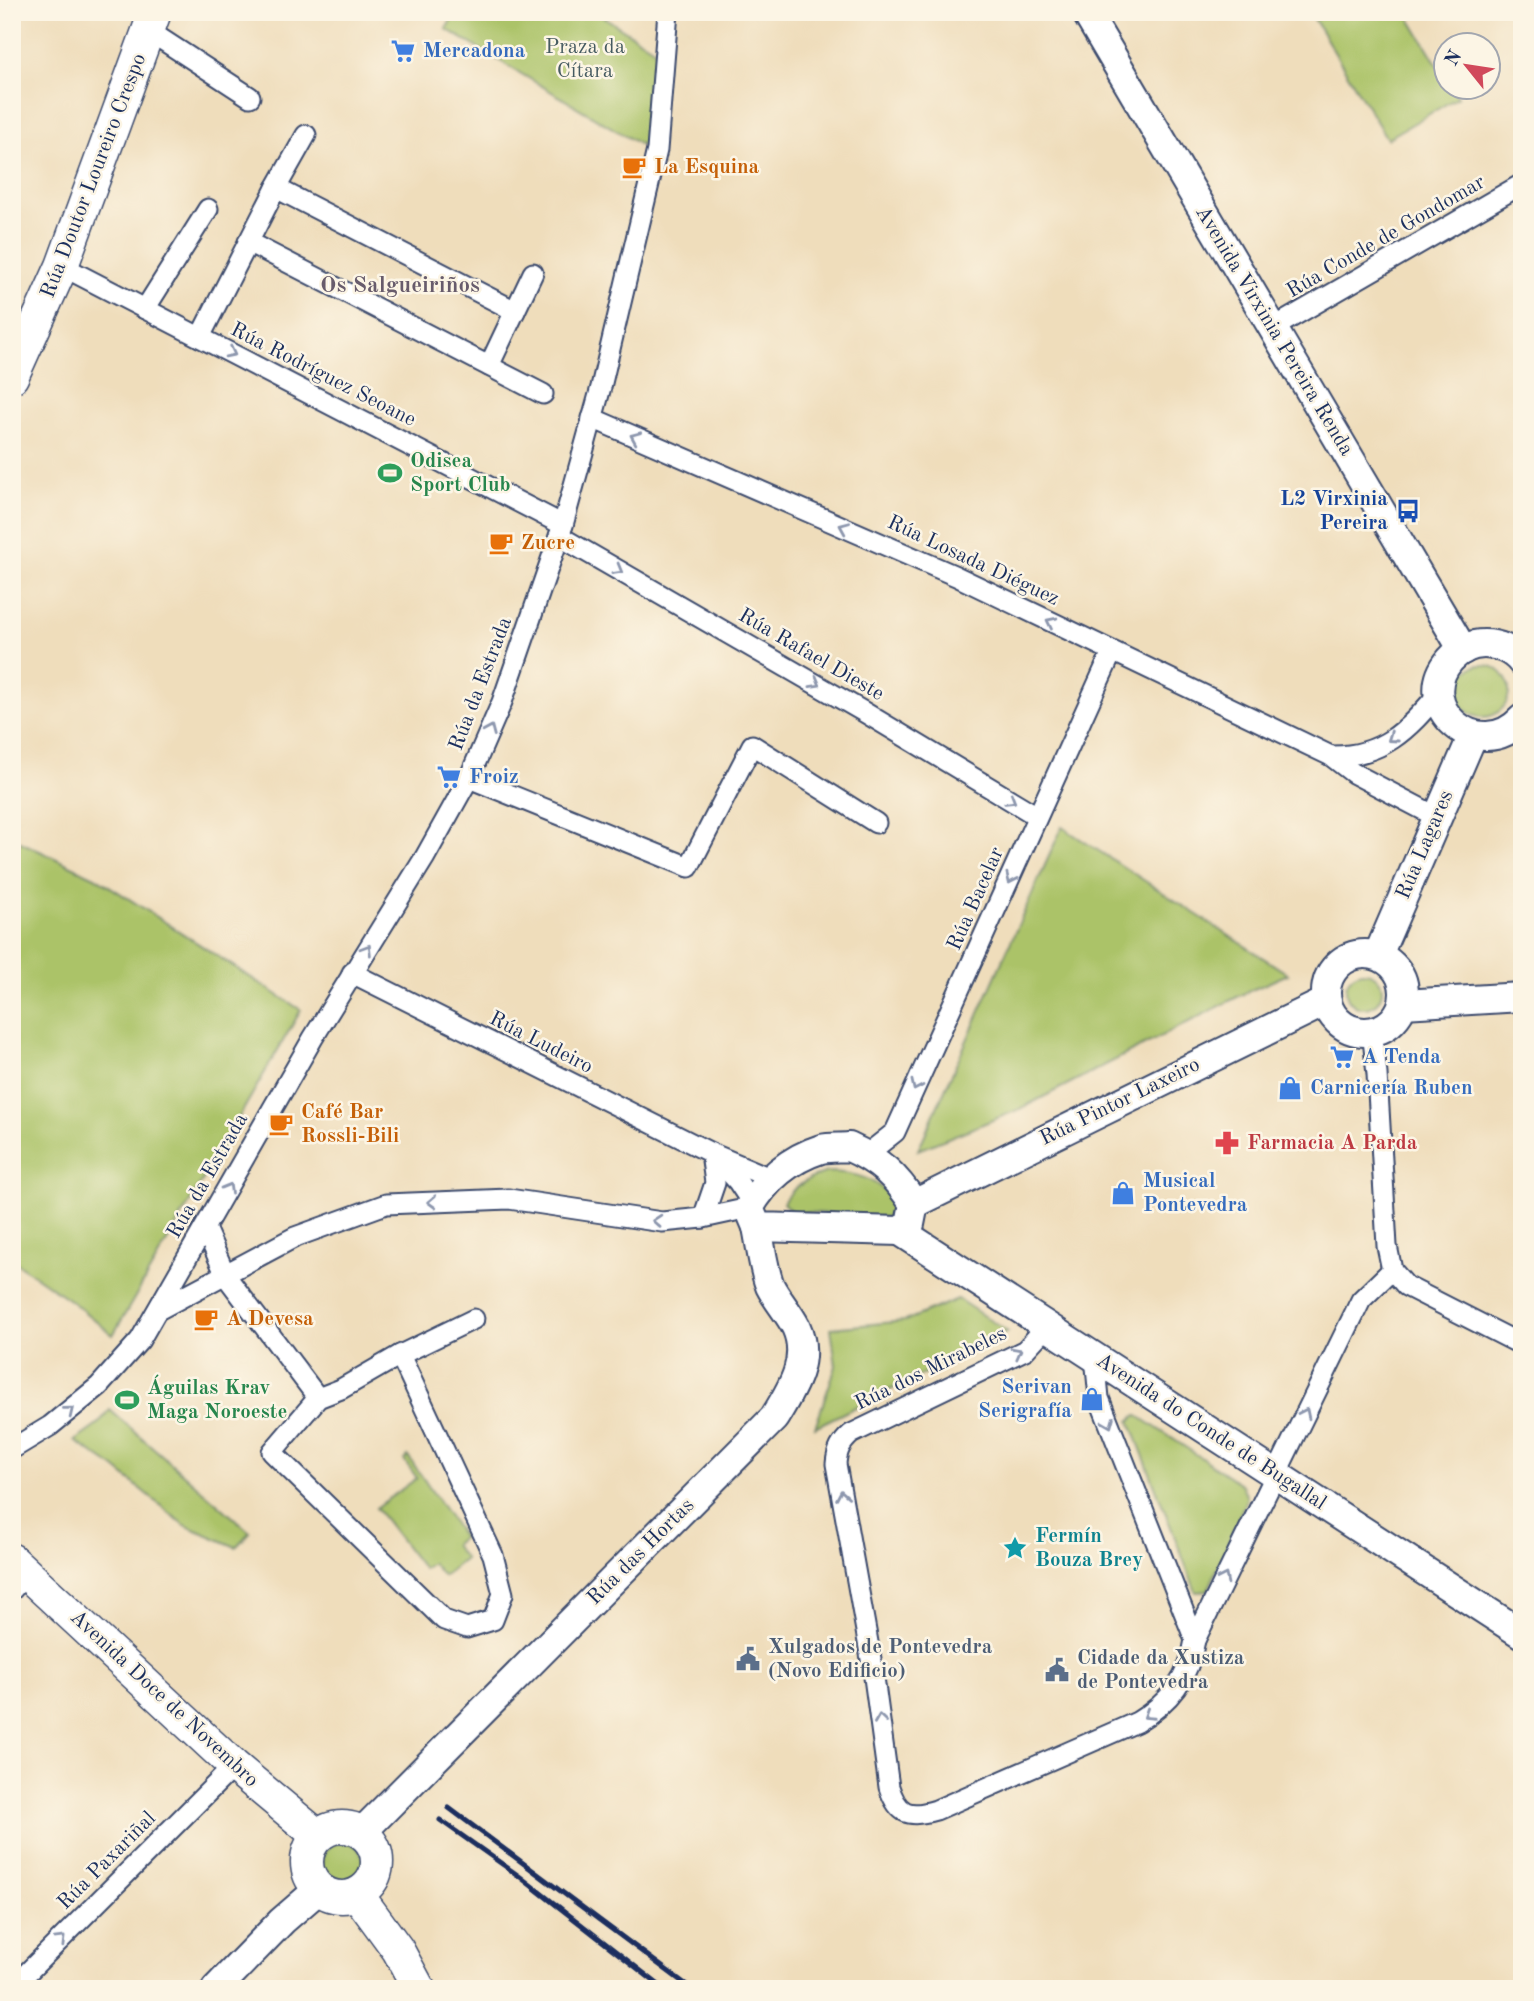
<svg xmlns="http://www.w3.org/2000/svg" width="1534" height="2001" font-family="'Old Standard TT',serif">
<rect width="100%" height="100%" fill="#fcf5e5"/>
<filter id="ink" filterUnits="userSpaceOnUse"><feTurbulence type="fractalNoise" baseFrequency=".0143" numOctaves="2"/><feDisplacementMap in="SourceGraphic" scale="14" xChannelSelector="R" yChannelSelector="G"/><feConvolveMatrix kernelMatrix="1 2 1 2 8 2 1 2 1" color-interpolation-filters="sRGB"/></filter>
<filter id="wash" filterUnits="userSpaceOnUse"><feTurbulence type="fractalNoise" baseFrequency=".00686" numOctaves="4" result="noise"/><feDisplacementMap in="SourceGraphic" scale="28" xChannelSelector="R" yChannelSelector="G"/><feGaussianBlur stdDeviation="1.57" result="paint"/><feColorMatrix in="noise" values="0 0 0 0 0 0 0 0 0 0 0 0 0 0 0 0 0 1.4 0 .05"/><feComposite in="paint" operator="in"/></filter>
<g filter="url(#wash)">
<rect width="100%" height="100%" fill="#efddbb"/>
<g fill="#abc368" stroke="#637963" stroke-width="2">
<polygon points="456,12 596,12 663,55 656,154 446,29"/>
<polygon points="1310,12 1406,12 1446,79 1446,88 1452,88 1458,97 1387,139"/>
<circle cx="1483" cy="691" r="26"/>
<polygon points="1062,827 1288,974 1245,993 1020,1109 918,1150"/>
<polygon points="12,838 95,877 301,1010 113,1335 71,1301 12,1260"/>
<circle cx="1364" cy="990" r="18"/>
<path d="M827,1172C852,1172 886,1179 893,1207L886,1218L791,1211L783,1203C792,1186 810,1178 827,1172Z"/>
<polygon points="958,1299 1008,1332 815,1427 836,1366 831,1328 905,1321"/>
<polygon points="110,1410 250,1532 236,1547 184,1525 115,1468 75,1441 96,1426"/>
<polygon points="1137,1415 1242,1485 1247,1498 1208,1591 1196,1592 1130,1421"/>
<polygon points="408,1456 463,1537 454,1545 465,1559 443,1576 432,1563 423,1569 376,1508 417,1478 404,1460"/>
<circle cx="343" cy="1863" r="21"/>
</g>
</g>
<g filter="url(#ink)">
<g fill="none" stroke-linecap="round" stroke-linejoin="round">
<g stroke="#3b496c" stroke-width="23">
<g id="street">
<polyline points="149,31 250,97"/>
<polyline points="276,188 515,311"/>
<polyline points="248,242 543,394"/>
<polyline points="62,266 563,525"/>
<polyline points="145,309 208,209"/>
<polyline points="1273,328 1522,184"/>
<polyline points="200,337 276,188 306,135"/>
<polyline points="489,366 533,273"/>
<polyline points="592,418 956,576 1331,756 1353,773 1437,817"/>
<polyline points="559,536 864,712 1037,816"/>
<path d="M1331,756C1382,757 1408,730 1439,693"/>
<polyline points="469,778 689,867 752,745 876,823"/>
<polyline points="352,973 711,1153 770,1178"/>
<polyline points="1372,1031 1377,1074 1387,1246 1392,1270 1406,1286 1522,1345"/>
<polyline points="866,1155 895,1132 1112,652"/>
<polyline points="719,1161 738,1182 752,1203"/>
<polyline points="703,1218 715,1183 711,1153"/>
<polyline points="205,1228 226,1276 318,1398"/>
<polyline points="158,1310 295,1237 386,1204 509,1199 662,1222 703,1218 749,1208"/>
<path d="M1048,1325L1025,1350L851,1434C841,1443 837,1450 836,1464L873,1670L889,1787C898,1815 909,1818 936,1810L1137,1722C1170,1702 1189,1678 1195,1640L1099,1398L1095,1357"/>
<polygon points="400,1355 493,1555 503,1594 493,1620 467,1628 444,1620 272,1452 318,1398 341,1389"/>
<polyline points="400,1355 474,1319"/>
<polyline points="12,1449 50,1426 99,1386 140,1340 313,1038 425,857 469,778 502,702 563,525 601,387 657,150 668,12"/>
<polyline points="12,1590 27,1573"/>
<polyline points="1195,1640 1361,1300 1392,1270"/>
<polyline points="12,1988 234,1766"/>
</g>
</g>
<g stroke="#3b496c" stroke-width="32">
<g id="secondary">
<polyline points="1086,12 1463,650"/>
<path d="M1522,662C1513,650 1498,644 1484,644C1471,644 1459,650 1450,660C1411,706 1478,766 1522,719"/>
<circle cx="1365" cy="993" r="39"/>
<polyline points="1378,955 1473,735"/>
<polyline points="1403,1004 1522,997"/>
<path d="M849,1147C880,1161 896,1176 914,1204L910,1224L900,1231L757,1227L749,1208C765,1180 790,1159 821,1149C830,1147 841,1148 849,1147Z"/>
<polyline points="914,1204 1327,1001"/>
<polyline points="900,1231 1522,1634"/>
<path d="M361,1833L774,1418C791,1390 811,1360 796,1327C789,1313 777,1300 770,1286C763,1268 761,1246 757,1227"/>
<polyline points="216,1989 282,1921 319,1889"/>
</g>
</g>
<g stroke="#3b496c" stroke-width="35">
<g id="primary">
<polyline points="12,377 62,266 155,12"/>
<polyline points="12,1560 234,1766 318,1836"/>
<circle cx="342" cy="1862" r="35"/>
<polyline points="357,1894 398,1950 419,1989"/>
</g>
</g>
<use href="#street" stroke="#fff" stroke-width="19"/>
<use href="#secondary" stroke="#fff" stroke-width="28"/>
<use href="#primary" stroke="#fff" stroke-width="32"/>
<g stroke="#1b2f5e" stroke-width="5">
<polyline points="449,1808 692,1989"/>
<polyline points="440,1820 519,1876 664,1989"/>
</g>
</g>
<defs><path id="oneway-chevron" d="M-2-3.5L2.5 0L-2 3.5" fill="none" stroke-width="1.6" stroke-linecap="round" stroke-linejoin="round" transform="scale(1.75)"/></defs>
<g stroke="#8d97ae">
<use href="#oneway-chevron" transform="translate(231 353) rotate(27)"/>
<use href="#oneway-chevron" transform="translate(635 437) rotate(-157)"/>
<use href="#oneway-chevron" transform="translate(844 527) rotate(-157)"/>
<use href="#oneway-chevron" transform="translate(618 570) rotate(30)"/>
<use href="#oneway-chevron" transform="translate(1051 622) rotate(-154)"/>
<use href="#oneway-chevron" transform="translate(816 683) rotate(30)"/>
<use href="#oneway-chevron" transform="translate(490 730) rotate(-67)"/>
<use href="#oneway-chevron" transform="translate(1392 738) rotate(145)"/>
<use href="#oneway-chevron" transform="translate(1011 800) rotate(31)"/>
<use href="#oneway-chevron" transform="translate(1011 879) rotate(115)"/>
<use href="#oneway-chevron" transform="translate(367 949) rotate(-58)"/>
<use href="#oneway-chevron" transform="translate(916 1086) rotate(115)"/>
<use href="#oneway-chevron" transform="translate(228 1188) rotate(-60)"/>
<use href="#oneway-chevron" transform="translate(432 1202) rotate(178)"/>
<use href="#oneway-chevron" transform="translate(657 1221) rotate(-176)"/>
<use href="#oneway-chevron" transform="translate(1017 1352) rotate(-28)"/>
<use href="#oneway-chevron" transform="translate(69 1411) rotate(-39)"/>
<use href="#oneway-chevron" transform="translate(1305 1413) rotate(-64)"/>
<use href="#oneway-chevron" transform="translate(1109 1423) rotate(68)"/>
<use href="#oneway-chevron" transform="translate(842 1495) rotate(-100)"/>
<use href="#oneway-chevron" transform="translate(1224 1578) rotate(-64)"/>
<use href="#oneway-chevron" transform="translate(1148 1715) rotate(147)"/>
<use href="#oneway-chevron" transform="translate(880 1719) rotate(-98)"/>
<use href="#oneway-chevron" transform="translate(61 1940) rotate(-45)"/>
</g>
</g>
<defs>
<g id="supermarket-bare" transform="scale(1.89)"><path d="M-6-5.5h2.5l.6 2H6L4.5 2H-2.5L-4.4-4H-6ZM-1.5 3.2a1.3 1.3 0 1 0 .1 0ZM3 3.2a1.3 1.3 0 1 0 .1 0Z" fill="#3f7fe0" stroke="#fcf5e5" stroke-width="2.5" paint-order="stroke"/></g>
<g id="cafe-bare" transform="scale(1.89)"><path d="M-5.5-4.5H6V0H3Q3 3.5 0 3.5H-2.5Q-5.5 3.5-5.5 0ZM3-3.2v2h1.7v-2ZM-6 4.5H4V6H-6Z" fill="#e8710a" stroke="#fcf5e5" stroke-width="2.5" paint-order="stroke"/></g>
<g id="stadium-bare" transform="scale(1.89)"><path d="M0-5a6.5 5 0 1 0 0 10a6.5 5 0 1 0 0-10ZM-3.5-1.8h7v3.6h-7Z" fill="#2e9e5b" stroke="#fcf5e5" stroke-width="2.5" paint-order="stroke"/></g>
<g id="bus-bare" transform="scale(1.89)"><path d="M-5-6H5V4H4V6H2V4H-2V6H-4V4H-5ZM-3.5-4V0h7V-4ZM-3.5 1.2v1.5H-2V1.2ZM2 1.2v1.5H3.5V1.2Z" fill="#1a4fb4" stroke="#fcf5e5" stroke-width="2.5" paint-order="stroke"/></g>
<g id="shop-bare" transform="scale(1.89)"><path d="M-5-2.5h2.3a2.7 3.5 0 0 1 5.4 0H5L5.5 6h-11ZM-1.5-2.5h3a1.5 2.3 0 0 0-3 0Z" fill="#3f7fe0" stroke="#fcf5e5" stroke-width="2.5" paint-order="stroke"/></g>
<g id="pharmacy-bare" transform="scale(1.89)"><path d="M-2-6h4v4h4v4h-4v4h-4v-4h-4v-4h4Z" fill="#e0444e" stroke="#fcf5e5" stroke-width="2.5" paint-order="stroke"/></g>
<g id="sight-bare" transform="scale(1.89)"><path d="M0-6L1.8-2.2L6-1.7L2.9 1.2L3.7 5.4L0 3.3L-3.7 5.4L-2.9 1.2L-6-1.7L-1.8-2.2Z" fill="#0f9aa8" stroke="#fcf5e5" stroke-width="2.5" paint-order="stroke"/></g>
<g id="civic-bare" transform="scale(1.89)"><path d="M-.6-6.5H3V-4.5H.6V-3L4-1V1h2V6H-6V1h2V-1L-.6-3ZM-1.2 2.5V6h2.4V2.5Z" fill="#5c6f8a" stroke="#fcf5e5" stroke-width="2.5" paint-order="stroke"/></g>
</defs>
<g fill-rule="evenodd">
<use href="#supermarket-bare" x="403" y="51"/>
<use href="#cafe-bare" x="634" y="167"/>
<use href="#stadium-bare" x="390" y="473"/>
<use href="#bus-bare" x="1408" y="511"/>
<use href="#cafe-bare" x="501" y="543"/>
<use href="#supermarket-bare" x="449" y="777"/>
<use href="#supermarket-bare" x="1342" y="1057"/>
<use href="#shop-bare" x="1290" y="1088"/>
<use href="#cafe-bare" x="281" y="1124"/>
<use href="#pharmacy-bare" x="1227" y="1143"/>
<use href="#shop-bare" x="1123" y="1193"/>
<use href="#cafe-bare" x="206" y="1319"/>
<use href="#shop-bare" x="1092" y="1399"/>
<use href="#stadium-bare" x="127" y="1400"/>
<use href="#sight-bare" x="1015" y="1548"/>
<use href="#civic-bare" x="748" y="1659"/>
<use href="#civic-bare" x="1057" y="1670"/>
</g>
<g text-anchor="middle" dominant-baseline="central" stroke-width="5" stroke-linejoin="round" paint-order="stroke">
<g font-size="21" fill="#465b61" stroke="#fcf5e5">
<text x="585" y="47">Praza da<tspan x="585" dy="24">Cítara</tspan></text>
</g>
<g font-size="21" font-weight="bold" fill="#366cbe" stroke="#fcf5e5" text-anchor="start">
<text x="423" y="51">Mercadona</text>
<text x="469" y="777">Froiz</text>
<text x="1362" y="1057">A Tenda</text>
<text x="1310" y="1088">Carnicería Ruben</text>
<text x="1143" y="1181">Musical<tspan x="1143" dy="24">Pontevedra</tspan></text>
<text x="1072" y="1387" text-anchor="end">Serivan<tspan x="1072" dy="24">Serigrafía</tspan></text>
</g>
<g font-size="21" font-weight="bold" fill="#c56008" stroke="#fcf5e5" text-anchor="start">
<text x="654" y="167">La Esquina</text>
<text x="521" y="543">Zucre</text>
<text x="301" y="1112">Café Bar<tspan x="301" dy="24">Rossli-Bili</tspan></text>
<text x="226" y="1319">A Devesa</text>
</g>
<g font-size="21" fill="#1b2f5e" stroke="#fcf5e5">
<text transform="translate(94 176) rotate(-69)">Rúa Doutor Loureiro Crespo</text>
<text transform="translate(1386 237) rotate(-30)">Rúa Conde de Gondomar</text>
<text transform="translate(1274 331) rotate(59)">Avenida Virxinia Pereira Renda</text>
<text transform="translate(323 375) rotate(27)">Rúa Rodríguez Seoane</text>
<text transform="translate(973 561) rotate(25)">Rúa Losada Diéguez</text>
<text transform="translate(811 655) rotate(30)">Rúa Rafael Dieste</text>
<text transform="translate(481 684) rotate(-69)">Rúa da Estrada</text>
<text transform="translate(1425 845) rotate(-67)">Rúa Lagares</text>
<text transform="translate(976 899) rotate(-66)">Rúa Bacelar</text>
<text transform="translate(541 1043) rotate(27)">Rúa Ludeiro</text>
<text transform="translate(1120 1102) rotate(-26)">Rúa Pintor Laxeiro</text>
<text transform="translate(208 1176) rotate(-60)">Rúa da Estrada</text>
<text transform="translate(931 1369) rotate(-26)">Rúa dos Mirabeles</text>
<text transform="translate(1211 1432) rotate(33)">Avenida do Conde de Bugallal</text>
<text transform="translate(641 1552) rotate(-45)">Rúa das Hortas</text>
<text transform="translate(164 1699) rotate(43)">Avenida Doce de Novembro</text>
<text transform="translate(107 1861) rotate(-45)">Rúa Paxariñal</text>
</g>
<g font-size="21" font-weight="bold" fill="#27864d" stroke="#fcf5e5" text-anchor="start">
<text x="410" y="461">Odisea<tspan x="410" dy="24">Sport Club</tspan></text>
<text x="147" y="1388">Águilas Krav<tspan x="147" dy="24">Maga Noroeste</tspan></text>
</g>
<g font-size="21" font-weight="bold" fill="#164399" stroke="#fcf5e5" text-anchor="end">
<text x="1388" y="499">L2 Virxinia<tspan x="1388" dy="24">Pereira</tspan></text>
</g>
<g font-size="21" font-weight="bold" fill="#be3a42" stroke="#fcf5e5" text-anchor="start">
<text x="1247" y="1143">Farmacia A Parda</text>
</g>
<g font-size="21" font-weight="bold" fill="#0d838f" stroke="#fcf5e5" text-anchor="start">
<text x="1035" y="1536">Fermín<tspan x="1035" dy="24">Bouza Brey</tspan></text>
</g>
<g font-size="21" font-weight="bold" fill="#4e5e75" stroke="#fcf5e5" text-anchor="start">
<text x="768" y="1647">Xulgados de Pontevedra<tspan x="768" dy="24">(Novo Edificio)</tspan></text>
<text x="1077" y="1658">Cidade da Xustiza<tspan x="1077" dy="24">de Pontevedra</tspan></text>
</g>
<g font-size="23" font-weight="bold" fill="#685c6c" stroke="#fcf5e5">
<text x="400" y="285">Os Salgueiriños</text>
</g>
</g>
<rect width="1534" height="2001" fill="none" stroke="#fcf5e5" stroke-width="42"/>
<g transform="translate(1467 66) rotate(300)"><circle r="33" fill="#fcf5e5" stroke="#a2a6af" stroke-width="2"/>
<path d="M0-5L12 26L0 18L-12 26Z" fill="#d1495b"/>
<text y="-10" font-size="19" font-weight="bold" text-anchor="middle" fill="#1b2f5e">N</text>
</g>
</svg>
